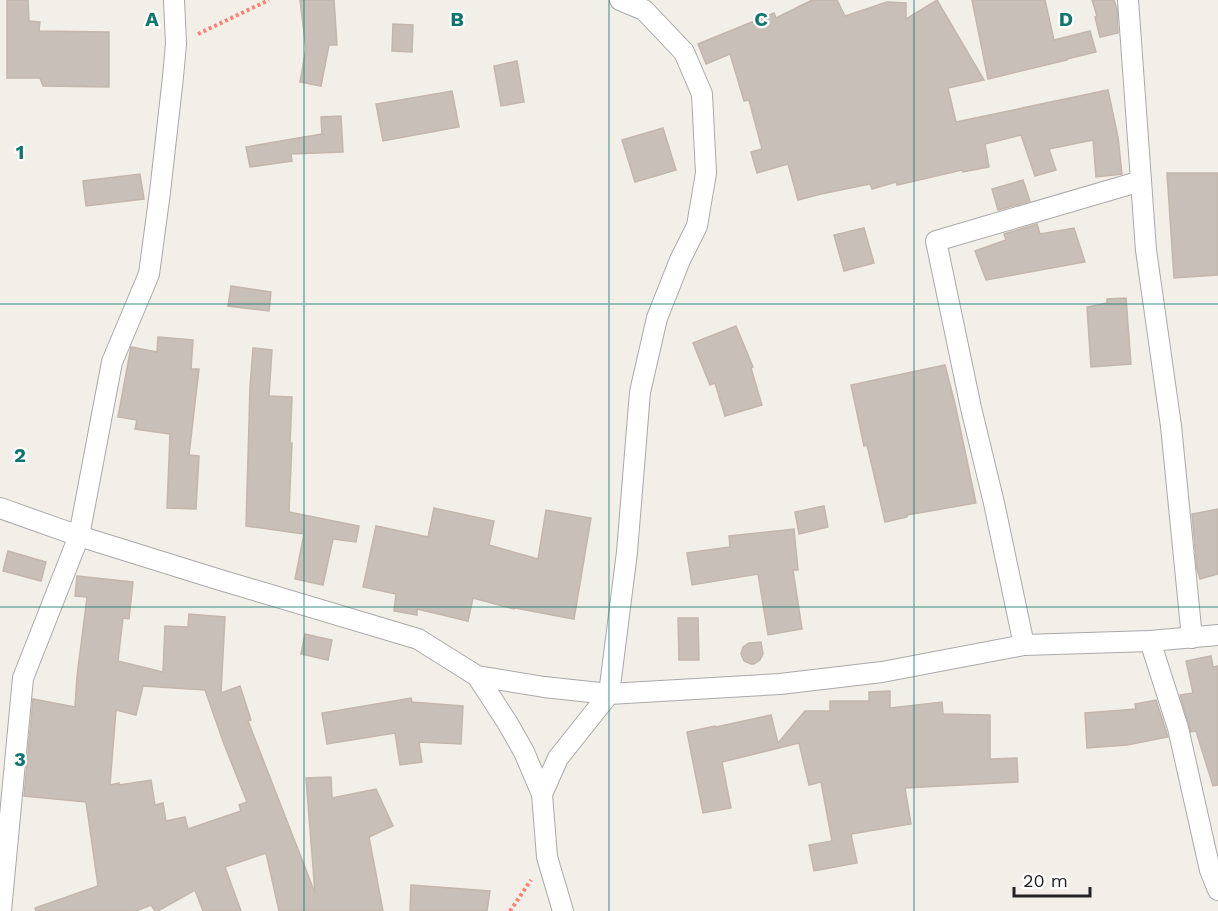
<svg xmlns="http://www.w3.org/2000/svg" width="1218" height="911" font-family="'Work Sans',sans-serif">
<rect width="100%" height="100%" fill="#f2efe9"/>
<g fill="#c7bfb8" stroke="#c4b6ab" stroke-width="1.5" fill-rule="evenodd">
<polygon points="7,0 28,0 29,21 40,22 39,31 109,32 109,87 43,86 40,78 7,78"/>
<polygon points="300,0 334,0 337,45 329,45 321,86 300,82 306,49"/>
<polygon points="812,0 837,0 845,16 887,2 906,3 906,19 937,0 984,80 948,88 956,122 1108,90 1118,137 1122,174 1096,177 1093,140 1049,149 1056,170 1035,176 1021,135 985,144 989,167 963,172 962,170 897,185 896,182 872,189 870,184 821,194 798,200 788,164 757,173 751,152 762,149 749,100 744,101 730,54 706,64 698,44 774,13 776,18"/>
<polygon points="972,0 1045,0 1054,40 1090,31 1096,52 1067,59 1067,60 988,79"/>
<polygon points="1092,0 1114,0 1117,9 1118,33 1100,37 1095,17 1097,16"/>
<polygon points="393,24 413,25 412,52 392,51"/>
<polygon points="517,61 524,102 501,106 494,66"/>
<polygon points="452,91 459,127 383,141 376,104"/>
<polygon points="341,116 343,152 291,154 292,161 250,167 246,147 322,134 321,117"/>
<polygon points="663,128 676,170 635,182 622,140"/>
<polygon points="1167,173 1218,173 1218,275 1174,278"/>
<polygon points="140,174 144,199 86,206 83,181"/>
<polygon points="1023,180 1030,201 998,210 992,189"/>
<polygon points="1037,224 1040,234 1074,228 1085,262 986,280 975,251 1006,240 1004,234"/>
<polygon points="864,228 874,263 844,271 834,235"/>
<polygon points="231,286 271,292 269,311 228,306"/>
<polygon points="1126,298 1131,364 1091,367 1087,307 1107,303 1107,299"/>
<polygon points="736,326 753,367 751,368 762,405 725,416 715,383 710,385 693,343"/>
<polygon points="158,337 193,340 191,369 199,369 189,455 199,456 196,509 167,508 170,434 135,429 137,420 118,417 131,347 157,352"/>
<polygon points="253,348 272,350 269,396 292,397 290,443 292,443 289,512 359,526 356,542 333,539 323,585 295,579 304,534 246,526 250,387"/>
<polygon points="945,365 955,404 976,503 907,515 907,517 885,522 867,445 864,446 851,385"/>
<polygon points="824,506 828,527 799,534 795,512"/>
<polygon points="434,508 494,521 489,545 538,559 546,510 591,518 574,619 515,608 514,609 473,598 468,621 417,609 417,615 394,611 396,594 363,587 376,526 428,537"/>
<polygon points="1218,509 1218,574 1200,579 1197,569 1192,514"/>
<polygon points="794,529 798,570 793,570 802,629 768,635 758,574 692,585 687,553 730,547 729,536"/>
<polygon points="8,551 46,562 41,581 3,571"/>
<path d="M77,576L133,582L129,619L123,618L118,661L163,672L165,626L188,627L189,614L225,617L221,693L240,686L251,720L248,721L315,893L306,778L331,777L332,798L376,789L393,826L369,837L383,911H279L266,853L225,867L241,911H203L195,890L158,911H155L151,905L136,911H36L35,908L98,886L86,802L24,796L33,699L75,707L77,676L87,597L75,596ZM143,686L205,690L224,744L247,802L239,805L241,811L188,829L185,817L166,821L163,803L155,805L151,780L119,785V783L110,785L116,710L136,715Z"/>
<polygon points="678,618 698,618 699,660 679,660"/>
<polygon points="305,634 332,640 328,660 301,654"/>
<polygon points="761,642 763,654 760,660 754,664 751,664 744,661 741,654 743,647 749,643"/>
<polygon points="1211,656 1213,667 1218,666 1218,785 1213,786 1196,731 1191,732 1180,695 1193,693 1186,661"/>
<polygon points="890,691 890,708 942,702 943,714 990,715 990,759 1017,758 1018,782 905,788 911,824 851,834 857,863 814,871 809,845 832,841 821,782 809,785 799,743 722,762 731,808 703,813 687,732 715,726 716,727 771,715 778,743 805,711 830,711 830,701 869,701 869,692"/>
<polygon points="411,698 412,702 463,706 461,744 419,742 422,762 400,765 395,733 327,744 322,713"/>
<polygon points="1156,700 1168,737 1127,745 1087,748 1085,713 1136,709 1135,704"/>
<polygon points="411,885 490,891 487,911 410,911"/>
</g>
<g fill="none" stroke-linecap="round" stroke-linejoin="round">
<g stroke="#a9a9a9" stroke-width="22">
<g id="minor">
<polyline points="1128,0 1146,250 1171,426 1192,638"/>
<polyline points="0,508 79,536 217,579 418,639 477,676 544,687 609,694 780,684 882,672 1024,645 1150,641 1218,635"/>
<polyline points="1150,641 1178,728 1210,870 1218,890"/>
<polyline points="1024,645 994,503 971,408 936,241 1141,181"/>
<polyline points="477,676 507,722 524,752 542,794 547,857 563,911"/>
<polyline points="542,794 558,758 609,694 627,552 640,392 657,318 680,260 697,226 706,173 702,94 684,52 644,10 620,0"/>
<polyline points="1,911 23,678 79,536 112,362 149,274 160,192 173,77 176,44 174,0"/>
</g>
</g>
<g stroke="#fa8072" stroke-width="4" stroke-dasharray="3 3" stroke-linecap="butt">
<polyline points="198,34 269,0"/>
<polyline points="510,911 531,880"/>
</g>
<use href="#minor" stroke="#fff" stroke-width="20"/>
</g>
<path fill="none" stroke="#0f766e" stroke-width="1.5" stroke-opacity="0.55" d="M304,0V911M609,0V911M914,0V911M0,304H1218M0,607H1218"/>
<g font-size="20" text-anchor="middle" font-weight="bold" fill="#0f766e" stroke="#fff" stroke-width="4.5" stroke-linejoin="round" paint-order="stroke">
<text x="152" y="26">A</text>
<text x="457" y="26">B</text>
<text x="761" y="26">C</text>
<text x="1066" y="26">D</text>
<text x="20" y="159">1</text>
<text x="20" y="462">2</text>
<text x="20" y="766">3</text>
</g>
<path d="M1014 887v9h76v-9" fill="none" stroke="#222222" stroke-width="3"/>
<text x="1023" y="887" font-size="18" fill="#222222" stroke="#ffffff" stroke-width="4.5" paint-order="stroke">20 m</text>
</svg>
